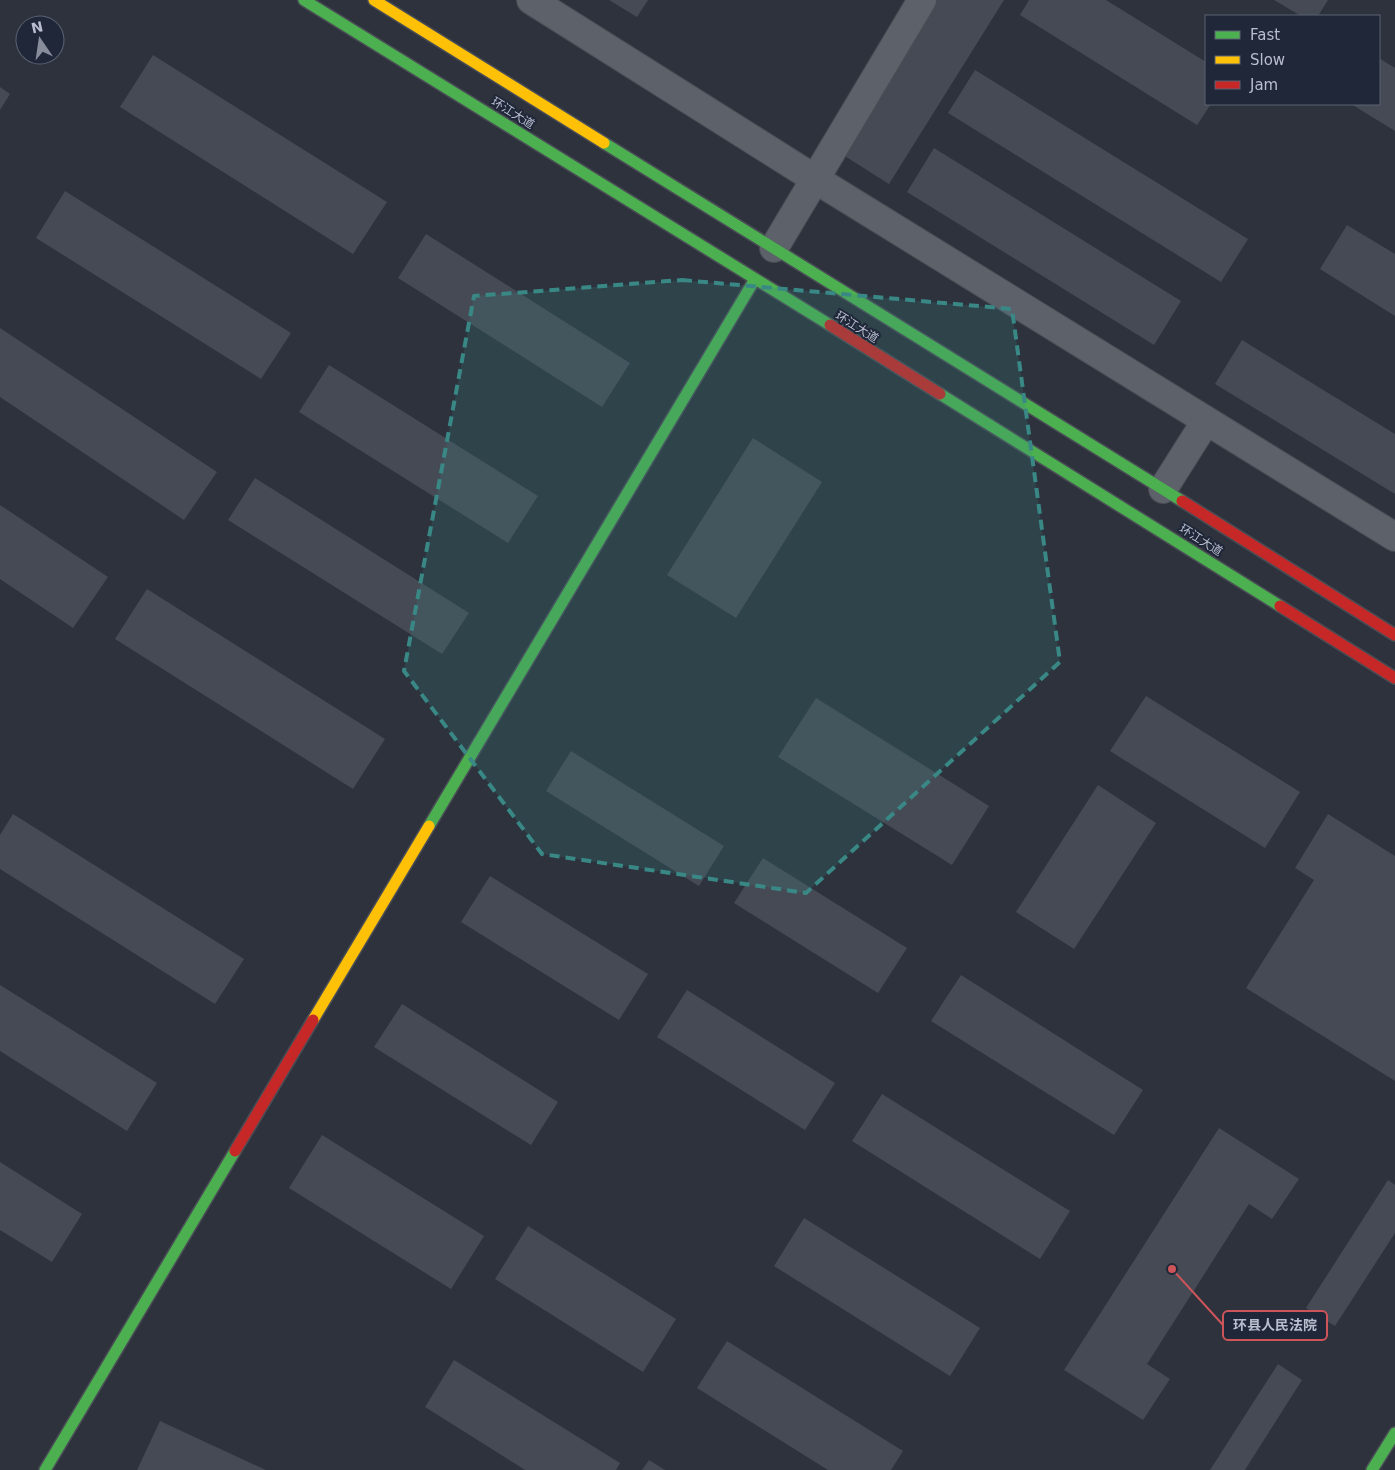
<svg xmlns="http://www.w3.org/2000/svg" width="1395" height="1470" font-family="'DejaVu Sans','Noto Sans SC',sans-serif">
<rect width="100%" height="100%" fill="#2d323d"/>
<g fill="#464a54">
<polygon points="609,0 648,0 637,17"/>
<polygon points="935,0 1004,0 889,184 840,153"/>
<polygon points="1029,0 1106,0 1206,62 1206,104 1211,104 1197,125 1020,15"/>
<polygon points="1274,0 1328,0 1318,16 1301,16"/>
<polygon points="153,55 387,202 353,254 120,107"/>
<polygon points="1379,58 1395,68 1395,131 1351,104 1379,104"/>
<polygon points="975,70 1248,239 1221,282 948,113"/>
<polygon points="0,87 10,94 0,110"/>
<polygon points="934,148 1181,301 1154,345 907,192"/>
<polygon points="65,191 291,333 261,379 36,238"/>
<polygon points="1347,225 1395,254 1395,316 1320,269"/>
<polygon points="426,234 630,363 602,407 398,278"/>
<polygon points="0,328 217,472 184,520 0,397"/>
<polygon points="1242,340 1395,434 1395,494 1215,384"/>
<polygon points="329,365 538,496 508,543 299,412"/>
<polygon points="753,438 822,482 736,618 667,575"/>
<polygon points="255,478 469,613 442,654 228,520"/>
<polygon points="0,505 108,577 73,628 0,579"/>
<polygon points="147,589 385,739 353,789 115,639"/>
<polygon points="1146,696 1300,792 1265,848 1110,751"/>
<polygon points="816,698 989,806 952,865 778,757"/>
<polygon points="571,751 724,846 699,886 546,791"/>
<polygon points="1098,785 1156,823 1074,949 1016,912"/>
<polygon points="13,814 244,959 215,1004 0,869 0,835"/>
<polygon points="1328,814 1395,856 1395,1081 1246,988 1314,880 1295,868"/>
<polygon points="763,858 907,948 878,993 734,903"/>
<polygon points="490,876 648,974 619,1020 461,922"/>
<polygon points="961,975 1143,1090 1114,1135 931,1021"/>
<polygon points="0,985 157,1083 127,1131 0,1051"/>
<polygon points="687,990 835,1083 805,1130 657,1037"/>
<polygon points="402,1004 558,1102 531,1145 374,1047"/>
<polygon points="882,1094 1070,1211 1040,1259 852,1141"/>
<polygon points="1219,1128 1299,1179 1272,1219 1249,1204 1147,1364 1170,1379 1143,1420 1064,1370"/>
<polygon points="322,1135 484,1236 451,1289 289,1188"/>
<polygon points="0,1162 82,1214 52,1262 0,1230"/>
<polygon points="1388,1180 1395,1185 1395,1233 1335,1326 1306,1308"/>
<polygon points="804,1218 980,1328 950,1376 774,1266"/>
<polygon points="528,1226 676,1319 643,1372 495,1279"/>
<polygon points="727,1341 903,1451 891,1470 828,1470 697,1388"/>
<polygon points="454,1360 620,1463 616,1470 525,1470 425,1407"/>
<polygon points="1278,1364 1302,1380 1245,1470 1210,1470"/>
<polygon points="160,1421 266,1470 137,1470"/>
<polygon points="649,1460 665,1470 642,1470"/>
</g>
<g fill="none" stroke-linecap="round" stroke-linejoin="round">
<g stroke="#4a4d55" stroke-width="30">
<g id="street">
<polyline points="531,0 815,179 1395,537"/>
<polyline points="774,248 922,0"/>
<polyline points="1163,489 1206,421"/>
</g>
</g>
<g stroke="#4a4d55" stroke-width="14">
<g id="fast">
<polyline points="304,0 830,325"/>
<polyline points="604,143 1182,501"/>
<polyline points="940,394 1280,606"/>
<polyline points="429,826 755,279"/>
<polyline points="45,1470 235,1151"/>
<polyline points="1372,1470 1395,1433"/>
</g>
</g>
<g stroke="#4a4d55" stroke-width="14">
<g id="slow">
<polyline points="374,0 604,143"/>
<polyline points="313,1020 429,826"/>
</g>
</g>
<g stroke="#4a4d55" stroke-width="14">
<g id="jam">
<polyline points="830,325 940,394"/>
<polyline points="1182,501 1395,635"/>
<polyline points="1280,606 1395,678"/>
<polyline points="235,1151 313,1020"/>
</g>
</g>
<use href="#street" stroke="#5d616a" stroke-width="28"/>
<use href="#fast" stroke="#4caf50" stroke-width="11"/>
<use href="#slow" stroke="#ffc107" stroke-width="11"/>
<use href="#jam" stroke="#c62828" stroke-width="11"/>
</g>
<path fill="#398886" fill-opacity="0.2" stroke="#398886" stroke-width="4" stroke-dasharray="10 6" stroke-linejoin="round" d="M682,280L1012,309L1060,662L806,893L542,854L404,671L474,296Z"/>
<g text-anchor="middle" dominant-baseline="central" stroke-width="4" stroke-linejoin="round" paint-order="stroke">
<g font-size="12" fill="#b8becd" stroke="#1f2739">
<text transform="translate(513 113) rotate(32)">环江大道</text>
<text transform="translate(857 327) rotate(32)">环江大道</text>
<text transform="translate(1201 540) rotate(32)">环江大道</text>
</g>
</g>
<path fill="none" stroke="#cd555a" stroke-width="2" d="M1172 1269L1223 1325"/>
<circle fill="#cd555a" stroke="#1f2739" stroke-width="2" cx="1172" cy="1269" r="5"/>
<rect fill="#1f2739" stroke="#cd555a" stroke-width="2" x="1223" y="1311" width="104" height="29" rx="5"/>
<g font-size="14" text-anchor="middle" font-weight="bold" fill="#b8becd">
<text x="1275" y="1330">环县人民法院</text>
</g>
<rect x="1205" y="15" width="175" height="90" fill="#1f2739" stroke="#5c6374"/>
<rect x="1215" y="31" width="25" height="8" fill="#4caf50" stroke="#5c6374"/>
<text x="1250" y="40" font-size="15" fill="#b8becd">Fast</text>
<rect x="1215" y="56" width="25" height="8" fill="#ffc107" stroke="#5c6374"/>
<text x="1250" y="65" font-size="15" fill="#b8becd">Slow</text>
<rect x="1215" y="81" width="25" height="8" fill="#c62828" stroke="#5c6374"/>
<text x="1250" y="90" font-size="15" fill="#b8becd">Jam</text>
<g transform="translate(40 40) rotate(347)"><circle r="24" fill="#1f2739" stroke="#5c6374"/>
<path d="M0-4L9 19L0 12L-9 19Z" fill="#878d9b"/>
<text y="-8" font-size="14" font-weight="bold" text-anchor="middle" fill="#b8becd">N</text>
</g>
</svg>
